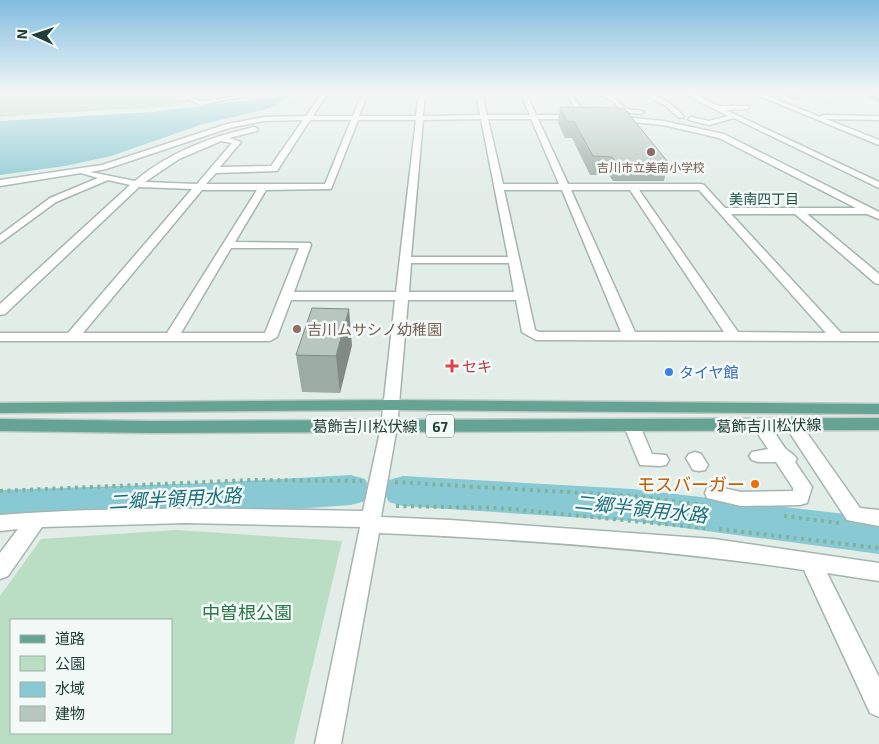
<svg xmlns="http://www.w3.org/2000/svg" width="879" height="744" font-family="'Exo 2','Noto Sans JP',sans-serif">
<rect width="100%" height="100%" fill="#e2ede8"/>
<g fill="#badec3" fill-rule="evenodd">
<polygon points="0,93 168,93 188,102 168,106 0,116"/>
<path d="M176,530L342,541L294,744H0V596L41,539ZM11,620H171V733H11Z"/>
</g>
<polygon fill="#88c9d3" points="280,93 293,93 279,103 264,110 203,124 111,156 65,166 0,175 0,121 152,112 271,97"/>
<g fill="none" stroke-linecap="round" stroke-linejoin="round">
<g fill="#88c9d3" fill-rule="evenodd">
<polygon points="351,475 365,479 371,490 365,501 351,505 208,515 0,522 0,490 208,483"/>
<polygon points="403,476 632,489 879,518 879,554 632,521 403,506 389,502 383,491 389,480"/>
</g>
<g stroke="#a4b5af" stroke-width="3">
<g id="minor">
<path d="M177,93C187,93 194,101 203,101C223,100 242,93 262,93L200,105Z"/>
<path d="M325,93H334L325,97L313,116H353L362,93H368L359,116H416L419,93H425L423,116L480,115L476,93H482L487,115H530L520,93H526L536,115H577L580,117L577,119H538L568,184H701L704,185L725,208H856L719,138L663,125L613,120L610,118L613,116L663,121L724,134L879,212V219L867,214H807L879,274V284L875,283L795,214H731L841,333H879V341L536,340L522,332L516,300H408L397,427L381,517L450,520L714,539L879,563V581L827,573L879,677V717L870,713L804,570C663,549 520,539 379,533L341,744H315L360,527L186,523L42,527L8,576L0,579V553L18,529L0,531V515C121,506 242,509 363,511L381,427L395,300H291L277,337L270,341H0V333H68L192,189L139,187L5,314L0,315V304L130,185L108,180L56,202L0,243V235L50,198L98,178L81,173L0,186V180L102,165L227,124L264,117L306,116L321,95ZM481,119L508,257H411L423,120ZM488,119H531L559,184H503ZM303,120L271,166L220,167L241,142L229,138L257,131L258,129L254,127C211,137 169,152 135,181L90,172L106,169L229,128L264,121ZM310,120H351L325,184H206L216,173L277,171ZM358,120H416L396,292H294L311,245L310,243L235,242L266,190L331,189ZM221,141L232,143L197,184L145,182L179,159ZM202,190H257L167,333H83ZM504,190H562L621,332H539L535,330ZM571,190H630L724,332H635ZM639,190H699L826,333L738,332ZM231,248H299L265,333H181ZM411,263H509L514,292H409Z"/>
<polygon points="565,93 571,93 587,117 586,118 582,118"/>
<path d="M599,93C617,93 617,105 628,109C633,111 639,109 644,112L641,114L623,112L615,103Z"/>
<path d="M642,93C658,93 674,105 684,117L679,118L666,106Z"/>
<polygon points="683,93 691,93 719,106 749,106 749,108 747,109 726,110 879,182 879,188 734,118 709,125 689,120 688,119 691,117 709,121 728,116"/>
<polygon points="752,93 760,93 820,117 823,115 879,116 879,120 826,119 879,140 879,145"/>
<polygon points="792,418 798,420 860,508 879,510 879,526 847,520 784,424 786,420"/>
<path d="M760,419C772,423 777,438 785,448C789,452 794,454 797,459L795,462L812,487L807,503L800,505L741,506L707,498L705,493L707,488L714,486L741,492L793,491V488L776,462H758L752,460L749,456L752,452L768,449L752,425L754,421Z"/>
<polygon points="632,420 638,422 640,426 652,454 666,455 669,460 666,465 660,466 640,465 624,426 626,422"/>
<polygon points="695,452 701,454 708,465 705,470 699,471 693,470 686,458 689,454"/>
</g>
</g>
<g stroke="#c1c9c7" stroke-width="3">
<g id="major">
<polygon points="392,400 879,404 879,414 392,410 0,413 0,403"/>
<polygon points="879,418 879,430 151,433 0,431 0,419 151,421"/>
</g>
</g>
<g stroke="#81b1a1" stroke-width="1" stroke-dasharray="1 2" stroke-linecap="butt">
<polyline points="165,93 165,96 171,99 167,101 174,102"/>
<polyline points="0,98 14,93"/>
<polyline points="799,99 817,99 834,105"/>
<polyline points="139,108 167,101"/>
<polyline points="288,108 302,93"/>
<polyline points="0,116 182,105"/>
</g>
<g stroke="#81b1a1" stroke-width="4" stroke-dasharray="3 4.5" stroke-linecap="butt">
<polyline points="395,482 634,496 703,505"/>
<polyline points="0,491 252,480 362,481"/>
<polyline points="396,506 500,508 705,528"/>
<polyline points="784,516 839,523"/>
<polyline points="719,529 879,548"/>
</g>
<use href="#minor" fill="#fff" fill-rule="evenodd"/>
<use href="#major" fill="#65a392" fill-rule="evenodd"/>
</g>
<g fill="#9daba5">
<polygon points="776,93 804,93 799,100 795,100"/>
<polygon points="860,93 879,93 879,103"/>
<polygon points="560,107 668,162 664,181 613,181 609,175 590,175 572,138 565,138 558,123"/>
<polygon points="352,345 340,393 302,392 296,355"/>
</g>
<g fill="#808b86">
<polygon points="802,93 804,93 799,100"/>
<polygon points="349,309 352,345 340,393 336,356"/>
</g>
<g fill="#b7c7c0" stroke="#808b86">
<polygon points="560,107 624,108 668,162 616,162 612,157 593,156 574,121 567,121"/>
<polygon points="312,308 349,309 336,356 296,355"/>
</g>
<linearGradient id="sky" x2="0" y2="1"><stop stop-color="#81bce0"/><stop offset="0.47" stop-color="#f2f7f5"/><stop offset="1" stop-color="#f2f7f5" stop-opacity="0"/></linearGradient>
<rect width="879" height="197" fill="url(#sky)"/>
<g fill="#8d6e63" stroke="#f2f9f6" stroke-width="2">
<circle cx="651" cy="152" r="5"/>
<circle cx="297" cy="329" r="5"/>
</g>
<path fill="#e0444e" stroke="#f2f9f6" stroke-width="2" d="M449.5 358.5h5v5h5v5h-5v5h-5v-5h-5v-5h5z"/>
<circle fill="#3f7fe0" stroke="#f2f9f6" stroke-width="2" cx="669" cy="372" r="5"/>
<circle fill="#e8710a" stroke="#f2f9f6" stroke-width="2" cx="755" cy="484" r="5"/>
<g text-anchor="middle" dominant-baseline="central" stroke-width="5" stroke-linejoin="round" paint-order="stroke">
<g font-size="12" fill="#785e54" stroke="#f2f9f6">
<text x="651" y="167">吉川市立美南小学校</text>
</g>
<g font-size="14" fill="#1c5143" stroke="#f2f9f6">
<text x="764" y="198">美南四丁目</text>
</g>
<rect fill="#f2f9f6" stroke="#607670" stroke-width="1" x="426" y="414.5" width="28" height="23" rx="4"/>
<g font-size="14" font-weight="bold" fill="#213e36">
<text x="440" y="426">67</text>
</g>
<g font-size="15" fill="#785e54" stroke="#f2f9f6" text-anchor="start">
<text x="307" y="329">吉川ムサシノ幼稚園</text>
</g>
<g font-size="15" fill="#be3a42" stroke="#f2f9f6" text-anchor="start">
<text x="462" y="366">セキ</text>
</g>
<g font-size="15" fill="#366cbe" stroke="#f2f9f6" text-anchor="start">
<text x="679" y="372">タイヤ館</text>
</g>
<g font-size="15" fill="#213e36" stroke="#f2f9f6">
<text transform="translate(769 425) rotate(-1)">葛飾吉川松伏線</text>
<text x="365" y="426">葛飾吉川松伏線</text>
</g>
<g font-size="18" fill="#c56008" stroke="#f2f9f6" text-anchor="end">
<text x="745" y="484">モスバーガー</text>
</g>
<g font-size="18" fill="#2a7646" stroke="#f2f9f6">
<text x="247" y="612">中曽根公園</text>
</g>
<g font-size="19" font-style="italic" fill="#196d7c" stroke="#f2f9f6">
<text transform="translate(175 498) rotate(-3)">二郷半領用水路</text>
<text transform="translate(641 508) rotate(6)">二郷半領用水路</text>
</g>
</g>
<rect x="10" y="619" width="162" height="115" fill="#f2f9f6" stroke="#9eaea9"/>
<rect x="20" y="635" width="25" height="8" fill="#65a392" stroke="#9eaea9"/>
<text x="55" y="644" font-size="15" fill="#213e36">道路</text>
<rect x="20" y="656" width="25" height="15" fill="#badec3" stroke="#9eaea9"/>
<text x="55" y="669" font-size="15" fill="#213e36">公園</text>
<rect x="20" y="682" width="25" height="15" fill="#88c9d3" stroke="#9eaea9"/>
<text x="55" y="694" font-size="15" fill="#213e36">水域</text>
<rect x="20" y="706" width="25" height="15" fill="#b7c7c0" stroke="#9eaea9"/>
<text x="55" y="719" font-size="15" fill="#213e36">建物</text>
<g transform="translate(35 35) rotate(273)" stroke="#f2f9f6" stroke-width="4" paint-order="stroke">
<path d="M0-4L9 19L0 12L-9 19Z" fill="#213e36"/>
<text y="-8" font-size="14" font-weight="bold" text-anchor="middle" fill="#213e36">N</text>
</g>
</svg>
